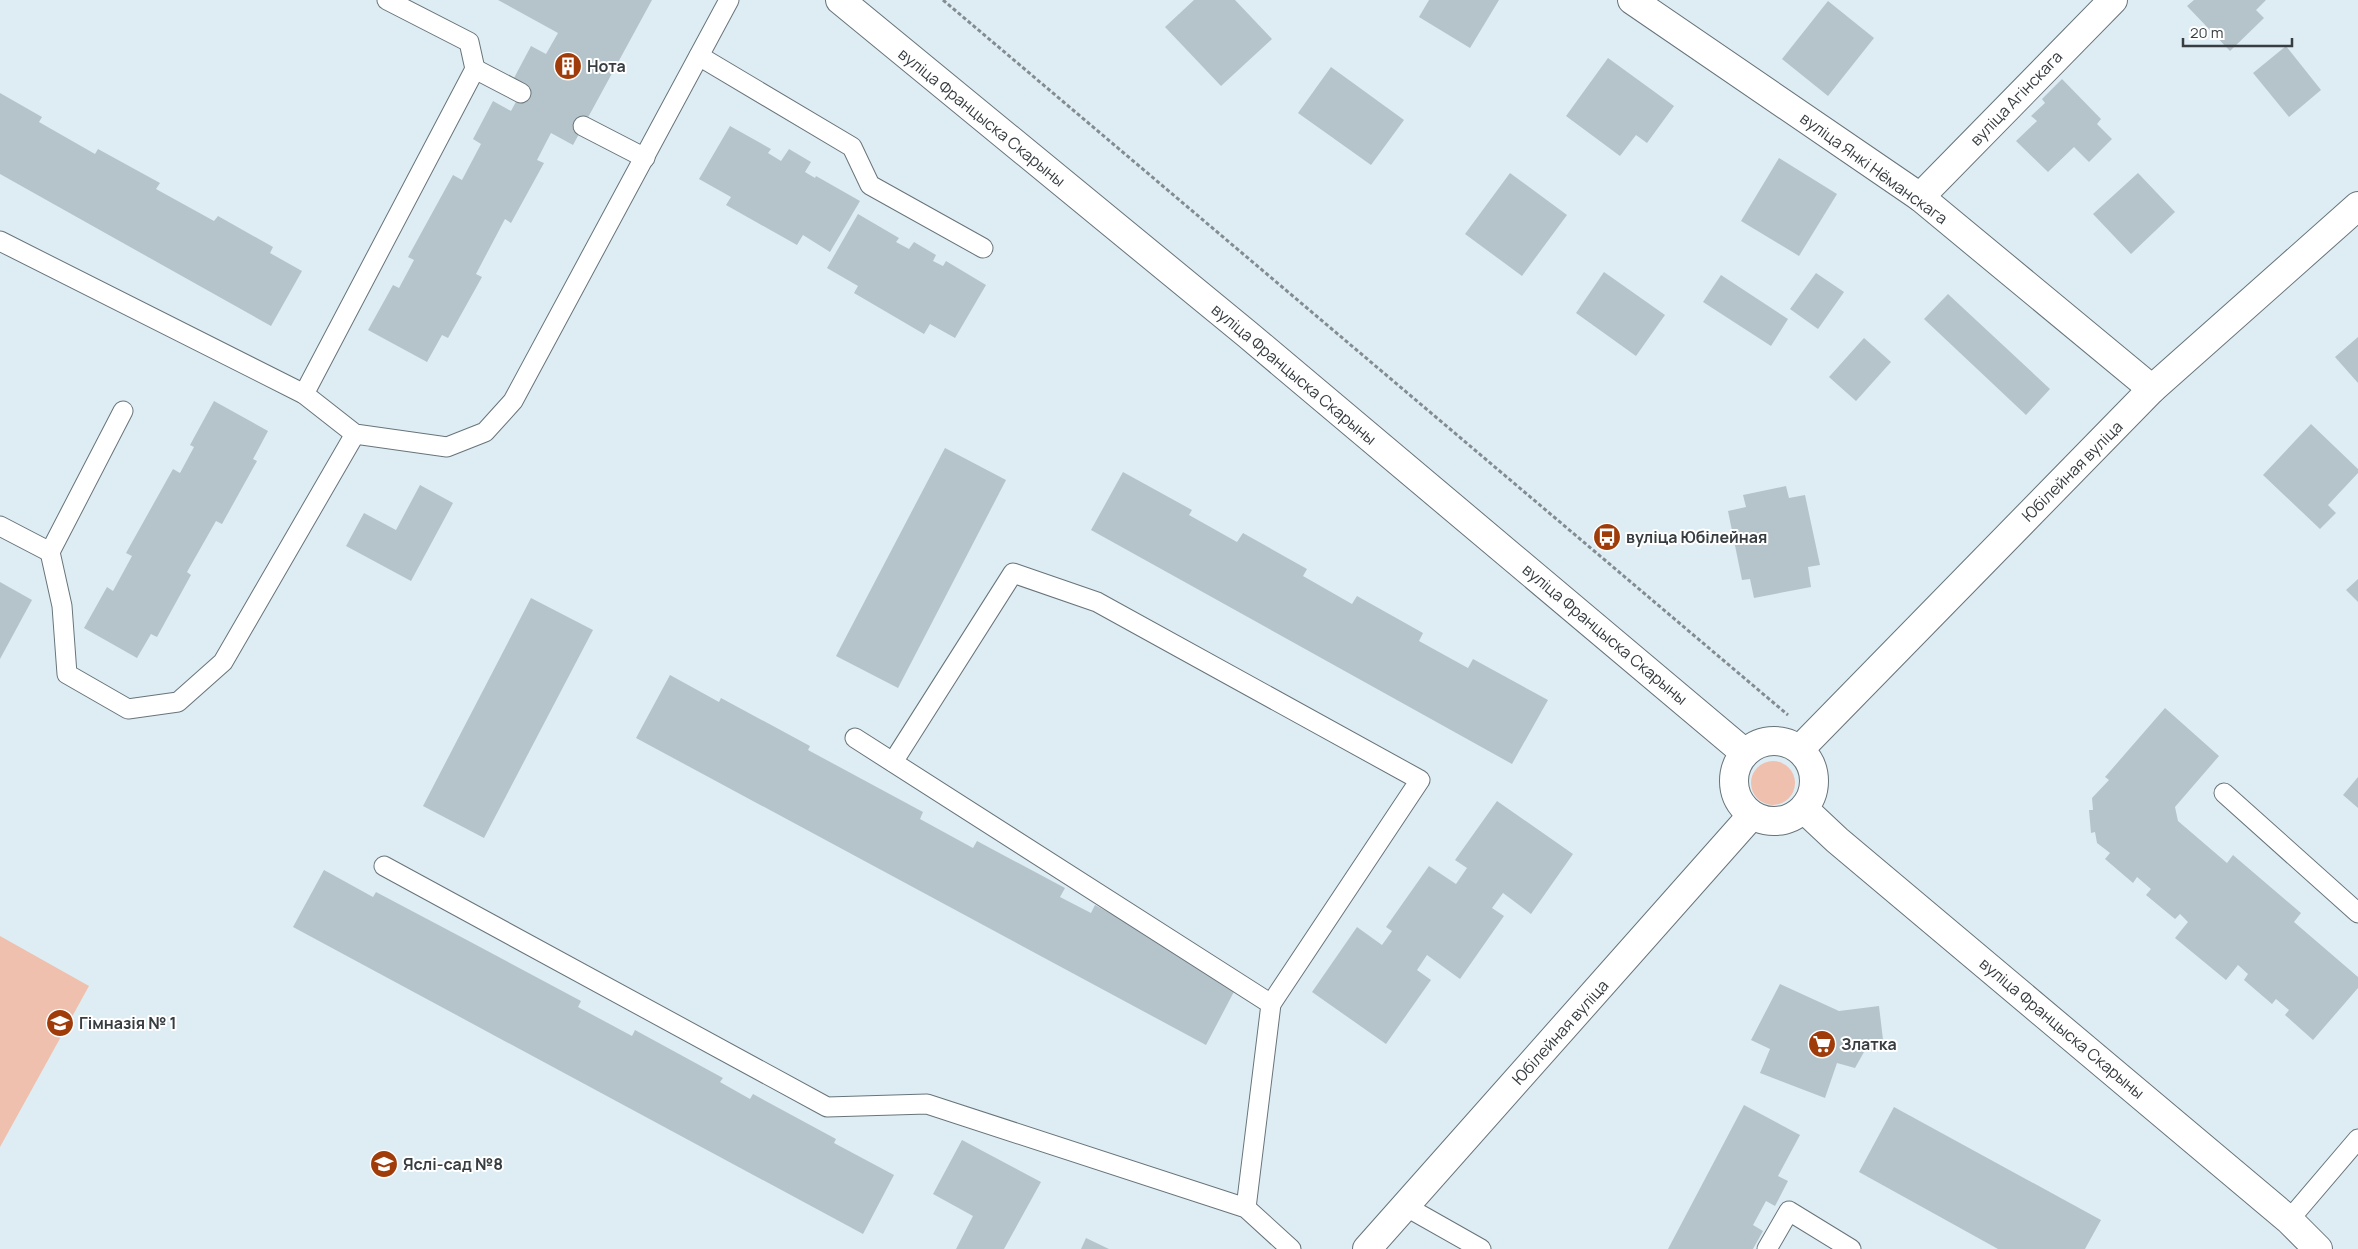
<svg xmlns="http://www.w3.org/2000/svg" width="2358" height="1249" font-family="Manrope,sans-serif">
<rect width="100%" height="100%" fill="#deedf4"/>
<g fill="#efc0ae">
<circle cx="1773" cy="783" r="22"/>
<polygon points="0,936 89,986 0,1147"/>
</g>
<g fill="#b5c4cb">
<polygon points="498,0 652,0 573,145 551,133 537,160 544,163 511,223 505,219 476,274 482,277 448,338 442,335 427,362 368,330 393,285 399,288 414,260 408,257 453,175 462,180 481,144 473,139 493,101 511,111 525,85 514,78 531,46 546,54 558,33"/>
<polygon points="1194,0 1235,0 1272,39 1221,86 1165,27"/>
<polygon points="1429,0 1499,0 1470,48 1419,17"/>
<polygon points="2194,0 2266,0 2256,10 2264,18 2230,51 2187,6"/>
<polygon points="1828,1 1874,38 1828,96 1782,59"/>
<polygon points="2286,46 2321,90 2289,117 2253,73"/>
<polygon points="1608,58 1674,106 1647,143 1636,135 1620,156 1566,116"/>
<polygon points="1331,67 1404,120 1371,165 1298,113"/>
<polygon points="2062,79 2101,119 2097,124 2112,139 2089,162 2074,147 2048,172 2016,141 2037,121 2031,116 2045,103 2042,99"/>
<polygon points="0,93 42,117 39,122 95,154 98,149 160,183 156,189 214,221 218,216 273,247 270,253 302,271 271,326 0,174"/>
<polygon points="730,126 771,149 768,153 781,161 789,149 811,162 805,172 815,178 816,176 860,201 830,252 803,235 797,245 726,205 731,197 699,179"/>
<polygon points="1779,158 1837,194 1799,256 1741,221"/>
<polygon points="1510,173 1567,215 1522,276 1465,234"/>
<polygon points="2138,173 2175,212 2131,254 2093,214"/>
<polygon points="858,214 899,238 896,242 909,249 914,242 936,255 933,261 943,266 946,261 986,285 955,338 930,324 924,334 854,293 858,286 827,268"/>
<polygon points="1604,272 1665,315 1636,356 1576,313"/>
<polygon points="1816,273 1844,292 1818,329 1790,309"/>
<polygon points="1721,275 1788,319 1771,346 1703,302"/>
<polygon points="1948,294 2050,389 2026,415 1924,319"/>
<polygon points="2358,337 2358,383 2335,357"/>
<polygon points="1864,338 1891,362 1856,401 1829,377"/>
<polygon points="214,401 268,431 253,459 257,461 222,524 216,521 187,572 191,575 157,637 151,634 137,658 84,628 107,587 113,591 132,556 126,553 173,469 180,473 194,447 190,445"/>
<polygon points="2311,424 2358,469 2358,473 2328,505 2336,513 2320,529 2263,475"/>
<polygon points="945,448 1006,480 898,688 836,656"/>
<polygon points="1123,472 1192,510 1189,515 1237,542 1243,533 1307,569 1303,576 1352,604 1357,596 1423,633 1419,641 1468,668 1473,659 1548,700 1512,764 1091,530"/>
<polygon points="420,485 453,503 411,581 346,546 364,513 396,530"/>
<polygon points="1786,486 1789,498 1805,495 1820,565 1808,567 1811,587 1754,598 1750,579 1742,580 1728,511 1746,507 1743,495"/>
<polygon points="2358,579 2358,602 2346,590"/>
<polygon points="0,582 32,600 0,659"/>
<polygon points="531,598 593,630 484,838 423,806"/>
<polygon points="670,675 719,702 721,698 810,746 808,750 923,812 920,819 973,848 977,841 1065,888 1060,897 1091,913 1095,905 1178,950 1237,986 1206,1045 636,738"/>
<polygon points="2165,708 2219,756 2175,807 2178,821 2227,863 2233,855 2301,913 2294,922 2358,977 2358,988 2313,1040 2285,1015 2289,1010 2276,999 2272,1004 2244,980 2248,974 2238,965 2226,980 2175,938 2188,922 2180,914 2175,919 2146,895 2151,889 2137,877 2133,883 2105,859 2110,853 2097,843 2095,832 2091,833 2089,810 2093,810 2092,798 2109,780 2105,777"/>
<polygon points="2358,777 2358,808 2343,795"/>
<polygon points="1497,801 1573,854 1531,914 1503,893 1492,908 1504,916 1460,979 1427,955 1417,970 1431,980 1386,1044 1312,992 1357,927 1382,945 1392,931 1386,927 1429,866 1456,884 1467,868 1455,860"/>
<polygon points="324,870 373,897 376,892 465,939 581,1001 578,1007 632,1036 635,1030 723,1078 720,1082 750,1099 753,1094 836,1139 834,1143 894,1175 863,1234 293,927"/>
<polygon points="1780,984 1839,1011 1879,1006 1884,1048 1864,1052 1855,1068 1837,1063 1825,1098 1760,1073 1770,1049 1751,1040"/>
<polygon points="1744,1105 1800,1135 1778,1176 1788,1181 1775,1206 1766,1201 1753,1225 1763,1231 1753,1249 1668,1249"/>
<polygon points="1894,1107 2101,1220 2085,1249 1998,1249 1859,1172"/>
<polygon points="962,1140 1041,1182 1004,1249 956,1249 973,1216 933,1194"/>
<polygon points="1086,1238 1109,1249 1081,1249"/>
</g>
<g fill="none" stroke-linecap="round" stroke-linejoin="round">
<g stroke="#67747a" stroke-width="21">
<g id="service">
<polyline points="699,56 852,147 870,185 983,248"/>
<polyline points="475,69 521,93"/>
<polyline points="583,126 645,158"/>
<polyline points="0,241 304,394 355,434 447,447 485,432 513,401 729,0"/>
<polyline points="304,394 475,69 469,42 387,0"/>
<polyline points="0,526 50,552 123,411"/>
<polyline points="50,552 62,606 67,674 128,709 178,702 223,662 355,434"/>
<polyline points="855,738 1271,1004 1246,1208"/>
<polyline points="893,762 1013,573 1097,602 1420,780 1271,1004"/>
<polyline points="2224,793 2358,913"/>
<polyline points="384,866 827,1107 927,1104 1246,1208 1291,1249"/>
<polyline points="1405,1206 1481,1249"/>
<polyline points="2289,1220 2358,1139"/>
<polyline points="1767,1249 1789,1211 1851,1249"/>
</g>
</g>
<g stroke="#67747a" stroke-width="30">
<g id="minor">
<polyline points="1632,0 1920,197 2152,389"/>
<polyline points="1920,197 2113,0"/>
</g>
</g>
<g stroke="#67747a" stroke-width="30">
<g id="tertiary">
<polyline points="840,0 1247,334 1745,753"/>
<circle cx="1774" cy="781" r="40"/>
<polyline points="1800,749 2152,389 2358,206"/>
<polyline points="1804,809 1837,840 2289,1220 2318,1249"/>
<polyline points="1367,1249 1752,815"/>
</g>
</g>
<polyline stroke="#838d91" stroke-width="3" stroke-dasharray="4 2.5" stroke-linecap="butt" points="943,0 1788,715"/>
<use href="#service" stroke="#fff" stroke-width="19"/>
<use href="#minor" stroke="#fff" stroke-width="28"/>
<use href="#tertiary" stroke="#fff" stroke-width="28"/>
</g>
<defs>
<g id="building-disc" transform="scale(1.4375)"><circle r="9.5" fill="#a03c09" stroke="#fff"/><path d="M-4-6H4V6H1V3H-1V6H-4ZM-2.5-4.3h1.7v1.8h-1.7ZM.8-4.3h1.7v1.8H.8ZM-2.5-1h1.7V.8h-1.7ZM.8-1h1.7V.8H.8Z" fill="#fff"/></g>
<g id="bus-disc" transform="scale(1.4375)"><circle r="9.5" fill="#a03c09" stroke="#fff"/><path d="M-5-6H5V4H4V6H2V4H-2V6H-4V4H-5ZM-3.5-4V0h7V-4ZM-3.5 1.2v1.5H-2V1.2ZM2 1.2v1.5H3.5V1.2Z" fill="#fff"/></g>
<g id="school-disc" transform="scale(1.4375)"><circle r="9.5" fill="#a03c09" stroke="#fff"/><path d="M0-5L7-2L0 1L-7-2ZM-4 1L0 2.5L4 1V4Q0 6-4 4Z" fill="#fff"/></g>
<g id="supermarket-disc" transform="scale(1.4375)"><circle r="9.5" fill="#a03c09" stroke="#fff"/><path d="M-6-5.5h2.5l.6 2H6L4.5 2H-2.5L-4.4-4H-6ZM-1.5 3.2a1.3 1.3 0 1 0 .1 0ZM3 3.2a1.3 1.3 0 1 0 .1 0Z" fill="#fff"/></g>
</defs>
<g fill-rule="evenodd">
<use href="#building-disc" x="568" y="66"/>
<use href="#bus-disc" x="1607" y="537"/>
<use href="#school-disc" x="60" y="1023"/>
<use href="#supermarket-disc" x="1822" y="1044"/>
<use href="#school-disc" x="384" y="1164"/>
</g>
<g text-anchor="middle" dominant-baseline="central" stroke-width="4" stroke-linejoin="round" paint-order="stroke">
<g font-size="16" font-weight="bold" fill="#373d40" stroke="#fff" text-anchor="start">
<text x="587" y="66">Нота</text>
<text x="1626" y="537">вуліца Юбілейная</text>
<text x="79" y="1023">Гімназія № 1</text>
<text x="1841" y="1044">Златка</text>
<text x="403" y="1164">Яслі-сад №8</text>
</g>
<g font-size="16" fill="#373d40" stroke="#fff">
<text transform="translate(2016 98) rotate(-46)">вуліца Агінскага</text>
<text transform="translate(982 117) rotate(39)">вуліца Францыска Скарыны</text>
<text transform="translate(1874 168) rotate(36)">вуліца Янкі Нёманскага</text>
<text transform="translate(1294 374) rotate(40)">вуліца Францыска Скарыны</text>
<text transform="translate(2072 471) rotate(-45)">Юбілейная вуліца</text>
<text transform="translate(1605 634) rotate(40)">вуліца Францыска Скарыны</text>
<text transform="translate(2062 1028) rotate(40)">вуліца Францыска Скарыны</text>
<text transform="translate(1560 1032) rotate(-48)">Юбілейная вуліца</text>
</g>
</g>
<path d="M2183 38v8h109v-8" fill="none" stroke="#373d40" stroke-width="2.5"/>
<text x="2190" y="38" font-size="15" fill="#373d40" stroke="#ffffff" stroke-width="4" paint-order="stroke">20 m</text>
</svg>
